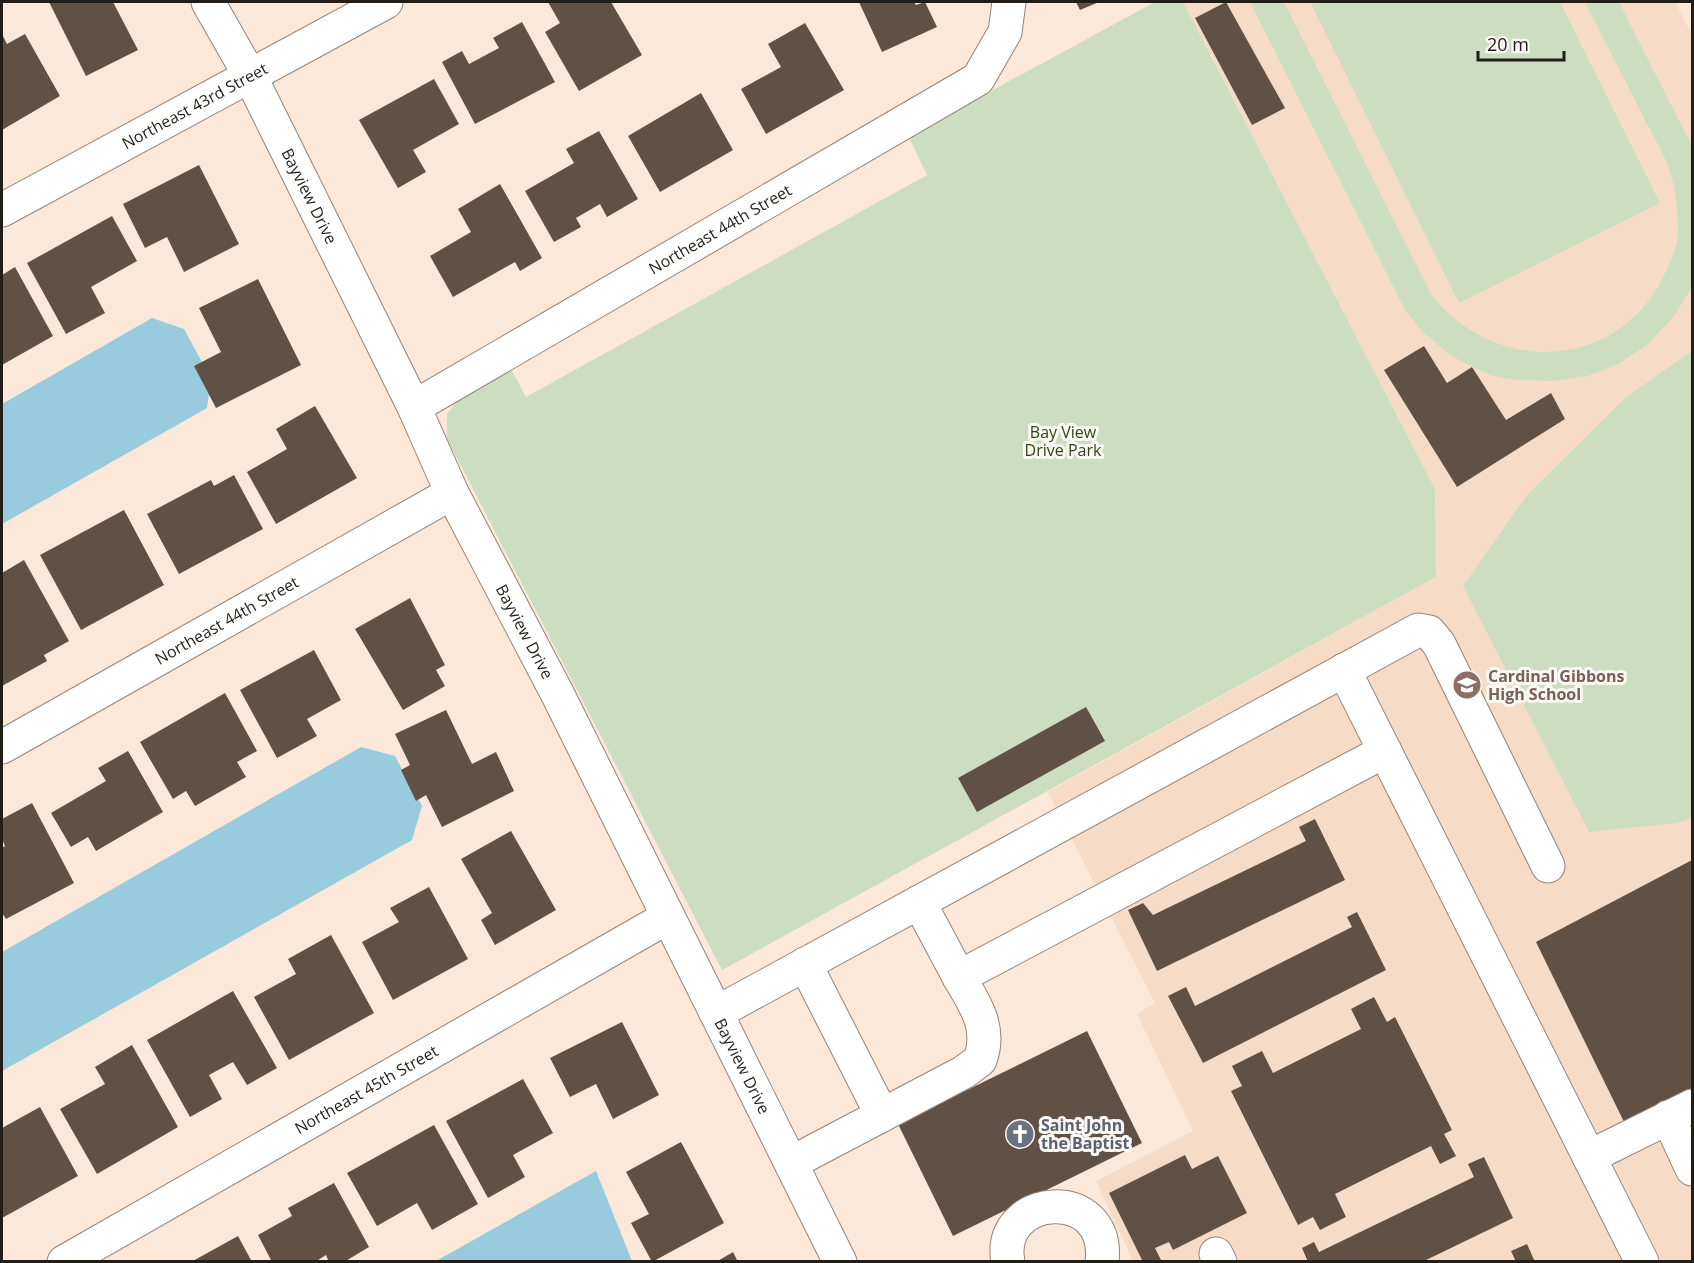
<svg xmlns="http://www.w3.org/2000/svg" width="1694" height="1263" font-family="'Open Sans',sans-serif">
<rect width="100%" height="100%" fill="#fce8d8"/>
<polygon fill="#f6dcc7" points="1183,2 1675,2 1692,35 1692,1261 1133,1261 1096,1181 1193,1131 1137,1014 1155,1003 1048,792 1436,577 1435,489"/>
<g fill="#cddec0">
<polygon points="1155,2 1183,2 1435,489 1436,577 722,970 447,439 447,414 461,396 510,367 526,397 927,175 908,136"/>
<path d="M1250,2H1284L1431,294C1492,374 1614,373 1662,279C1669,266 1678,247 1678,232C1678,211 1676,189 1669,169C1663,151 1651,133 1643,116C1624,78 1604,40 1585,2H1619L1692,146V287L1675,315L1648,344L1620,363L1588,376L1553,381L1516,380L1489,375L1451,356L1421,330L1405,310Z"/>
<polygon points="1310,2 1560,2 1660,203 1459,303"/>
<polygon points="1692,351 1692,818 1677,823 1589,832 1463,586 1527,495 1625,398"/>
</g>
<g fill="#98cbde">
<polygon points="152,318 184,329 211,379 207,408 2,524 2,404"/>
<polygon points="361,747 395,756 422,806 412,840 2,1071 2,952"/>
<polygon points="596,1171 632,1261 436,1261"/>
</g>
<g fill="#615144">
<polygon points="49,2 113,2 138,50 86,76"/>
<polygon points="548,2 611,2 642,55 579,91 545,32 560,23"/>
<polygon points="859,2 914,2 916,5 925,2 937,27 882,52"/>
<polygon points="1076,2 1099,2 1080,10"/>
<polygon points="1226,2 1285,108 1252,125 1195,18"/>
<polygon points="522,22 555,82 475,124 442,62 462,51 469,64 499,48 493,38"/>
<polygon points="805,23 844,90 766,134 741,89 781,67 768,44"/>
<polygon points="2,34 7,44 25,34 60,96 2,130"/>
<polygon points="434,79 459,124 413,150 426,172 398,188 359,120"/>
<polygon points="701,93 733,150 660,192 628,136"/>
<polygon points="599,131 638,199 607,217 600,204 576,218 581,227 554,242 525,191 574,163 566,149"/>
<polygon points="199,165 239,244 184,272 167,237 145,248 123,204"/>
<polygon points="500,184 542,258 520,271 515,262 453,297 430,256 471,232 458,209"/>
<polygon points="112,216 137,261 91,287 105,313 66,334 27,263"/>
<polygon points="15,267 53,336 2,365 2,275"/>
<polygon points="258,279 301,365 216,408 194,366 221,352 199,308"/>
<polygon points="1424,346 1447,383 1472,367 1506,420 1551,393 1565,419 1457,487 1384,370"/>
<polygon points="315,406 357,478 276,524 247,472 287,449 276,429"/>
<polygon points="234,475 263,529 179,574 147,514 211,480 214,486"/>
<polygon points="124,510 164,585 81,630 40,555"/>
<polygon points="24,560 69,641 44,655 47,661 2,686 2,573"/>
<polygon points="410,598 445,665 436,670 445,686 403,710 355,629"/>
<polygon points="314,650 341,700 307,719 317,736 277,758 240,690"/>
<polygon points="225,693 257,751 237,762 246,777 195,806 186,791 173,799 140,742"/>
<polygon points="1086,707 1105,741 977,812 958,778"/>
<polygon points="446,710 472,764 496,752 514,791 442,827 426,795 416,801 401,770 410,765 395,734"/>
<polygon points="128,751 163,812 96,851 88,837 71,847 51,813 106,781 98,768"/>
<polygon points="32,803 74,883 6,919 2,913 2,848 5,846 2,839 2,819"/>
<polygon points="1315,819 1345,880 1157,971 1128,910 1143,903 1153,915 1306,841 1299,827"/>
<polygon points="511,831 556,910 495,945 481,920 492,913 461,859"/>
<polygon points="1692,860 1692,1093 1626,1126 1536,942"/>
<polygon points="429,887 468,959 393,1000 362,942 399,922 390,908"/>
<polygon points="1357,912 1386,970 1203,1063 1168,996 1186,987 1195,1006 1352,927 1347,917"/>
<polygon points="331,935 374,1013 289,1060 254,997 296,974 288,959"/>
<polygon points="233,991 277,1068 247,1085 233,1062 209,1075 222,1099 190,1117 147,1040"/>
<polygon points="1374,997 1387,1022 1395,1017 1452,1130 1444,1134 1456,1156 1440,1164 1431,1146 1335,1194 1346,1217 1320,1230 1313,1217 1298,1225 1231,1091 1242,1086 1232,1066 1262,1051 1273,1073 1361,1029 1351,1009"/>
<polygon points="622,1022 659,1095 613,1119 596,1084 570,1097 550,1058"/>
<polygon points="1087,1031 1142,1143 953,1236 898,1124"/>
<polygon points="132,1045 178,1127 97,1174 60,1109 105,1084 95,1067"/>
<polygon points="523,1079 553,1133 513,1155 525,1177 488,1198 446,1121"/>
<polygon points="40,1107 78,1176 2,1218 2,1128"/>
<polygon points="434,1125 478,1204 432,1230 417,1203 377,1226 347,1173"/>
<polygon points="681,1142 724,1223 652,1262 631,1223 649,1214 626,1172"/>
<polygon points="1185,1155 1192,1169 1218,1156 1247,1213 1173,1250 1169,1242 1155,1248 1162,1262 1143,1262 1109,1193"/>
<polygon points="1484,1157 1513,1218 1422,1262 1308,1262 1302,1248 1314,1242 1319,1252 1474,1177 1468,1164"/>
<polygon points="334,1183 369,1247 344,1262 329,1262 326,1255 315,1262 272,1262 258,1235 292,1216 288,1208"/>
<polygon points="238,1236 252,1262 191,1262"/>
<polygon points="1527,1244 1535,1262 1516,1262 1511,1251"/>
<polygon points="733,1252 738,1262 716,1262"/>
</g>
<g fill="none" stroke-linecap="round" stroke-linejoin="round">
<g stroke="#958375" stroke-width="35">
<g id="minor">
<path id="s1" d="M208,2L249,74L414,407L452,493L557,693L840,1262"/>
<path id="s2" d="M2,210L386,2"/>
<path id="s3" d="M414,407L978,79L1005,32L1009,2"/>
<polyline points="1344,670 1642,1262"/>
<path id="s4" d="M2,747L452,493"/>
<polyline points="919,902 959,977"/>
<polyline points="805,964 882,1115"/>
<polyline points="716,1013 1418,630 1429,632 1439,644 1548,866"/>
<polyline points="1668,1117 1692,1169"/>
<polyline points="1589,1157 1692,1106"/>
<path d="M791,1163L964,1072L980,1060C992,1028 975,1004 959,977L1385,751"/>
<polyline points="1216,1254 1220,1262"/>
<path id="s5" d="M64,1262L668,917"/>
<path d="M1008,1262C995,1193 1111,1184 1102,1262"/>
</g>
</g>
<use href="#minor" stroke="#fff" stroke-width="33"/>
</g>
<defs>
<g id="school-disc" transform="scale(1.5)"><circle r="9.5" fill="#8d6e63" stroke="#fcf8f5"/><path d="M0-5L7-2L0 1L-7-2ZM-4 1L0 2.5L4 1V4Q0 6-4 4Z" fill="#fff"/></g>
<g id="church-disc" transform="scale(1.5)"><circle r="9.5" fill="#6b7280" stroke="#fcf8f5"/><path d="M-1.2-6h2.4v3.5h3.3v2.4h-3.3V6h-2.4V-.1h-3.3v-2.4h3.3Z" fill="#fff"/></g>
</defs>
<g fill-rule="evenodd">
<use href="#school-disc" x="1467" y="685"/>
<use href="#church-disc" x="1020" y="1134"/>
</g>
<g text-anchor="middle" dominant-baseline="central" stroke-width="6" stroke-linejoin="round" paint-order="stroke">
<g font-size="16" fill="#231d17" stroke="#fcf8f5">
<text stroke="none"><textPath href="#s2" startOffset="219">Northeast 43rd Street</textPath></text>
<text stroke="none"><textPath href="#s1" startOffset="219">Bayview Drive</textPath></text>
<text stroke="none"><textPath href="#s3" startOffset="354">Northeast 44th Street</textPath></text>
<text stroke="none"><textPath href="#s4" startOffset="258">Northeast 44th Street</textPath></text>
<text stroke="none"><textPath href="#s1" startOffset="705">Bayview Drive</textPath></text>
<text stroke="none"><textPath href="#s1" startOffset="1191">Bayview Drive</textPath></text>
<text stroke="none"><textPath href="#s5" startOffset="348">Northeast 45th Street</textPath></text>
</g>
<g font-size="16" fill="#2d480e" stroke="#fcf8f5">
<text x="1063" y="432">Bay View<tspan x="1063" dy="18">Drive Park</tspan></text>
</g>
<g font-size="16" font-weight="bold" fill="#785e54" stroke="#fcf8f5" text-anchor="start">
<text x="1488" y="676">Cardinal Gibbons<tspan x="1488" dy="18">High School</tspan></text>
</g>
<g font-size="16" font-weight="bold" fill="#5b616d" stroke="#fcf8f5" text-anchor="start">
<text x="1041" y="1125">Saint John<tspan x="1041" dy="18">the Baptist</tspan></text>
</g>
</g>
<rect width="1694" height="1263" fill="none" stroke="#231d17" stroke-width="6"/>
<path d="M1478 51v9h86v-9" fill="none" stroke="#231d17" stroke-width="3"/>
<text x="1487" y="51" font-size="18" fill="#231d17" stroke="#fcf8f5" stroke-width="4.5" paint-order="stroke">20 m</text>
</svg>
